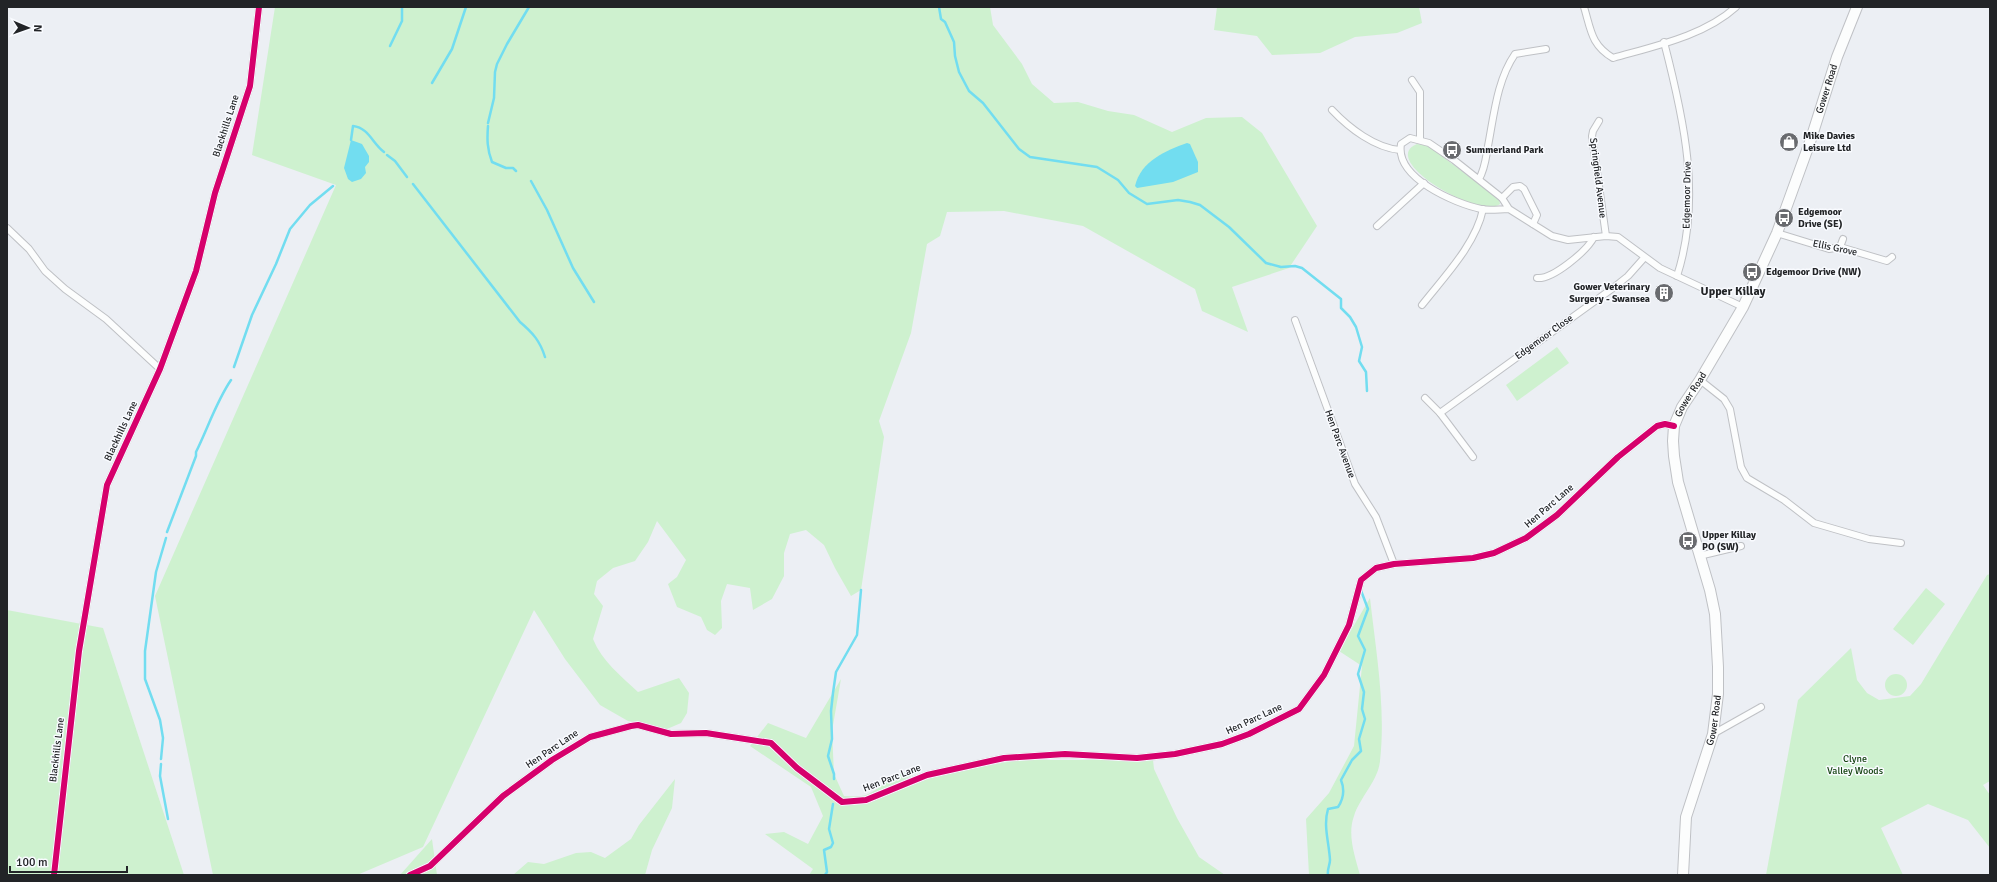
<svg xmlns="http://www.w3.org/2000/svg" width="1997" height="882" font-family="Signika,sans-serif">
<rect width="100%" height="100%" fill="#eceff4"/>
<g fill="#cef1cf">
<path d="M275,7H990L993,25L1022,64L1032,84L1054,103L1078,102L1108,111L1134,115L1172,132L1206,118L1242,117L1262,133L1317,226L1289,268L1232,287L1248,332L1202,311L1195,289L1083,226L1004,211L947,212L940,236L927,244L911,333L879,421L884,437L861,590L851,596L835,568L824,545L806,530L790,534L784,553V576L772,599L753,610L750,588L727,584L721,601L722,628L715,635L707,630L701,617L677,607L668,584L677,577L686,560L657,521L648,542L635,561L613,568L597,581L594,594L603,606L593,639C602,661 620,675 638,692L679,678L689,693L687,713L681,723L667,729L628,721L600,705L565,659L534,610L423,847L357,875H213L155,596L336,185L252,155Z"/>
<polygon points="1217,7 1419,7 1422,23 1397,33 1355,37 1320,53 1272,55 1257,36 1214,30"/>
<path d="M1417,144L1426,145L1435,151L1499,199L1500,204C1480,220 1377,160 1417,144Z"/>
<polygon points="1557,347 1569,363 1517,401 1506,385"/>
<polygon points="1990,574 1990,781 1983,785 1990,795 1990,848 1968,820 1928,804 1881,828 1903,875 1766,875 1798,700 1851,648 1857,680 1867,693 1879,700 1910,696 1921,684 1987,575"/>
<polygon points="1926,588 1945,604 1913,645 1893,629"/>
<path d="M1370,598C1376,652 1386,707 1380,761C1378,781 1360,797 1354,816C1347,835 1355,856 1360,875H1309L1306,819L1329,793L1354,746L1362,666L1339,651Z"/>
<polygon points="7,610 103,628 184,875 7,875"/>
<circle cx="1896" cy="685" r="11"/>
<path d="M841,679L832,731L834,774L844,796C851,796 860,797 866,795C883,788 898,766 917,773L892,786L890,793L941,774L1018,760H1153L1154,769L1177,818L1199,857L1225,875H809L813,869L765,834L784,832L808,844L823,816L811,787L750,746L768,723L806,738Z"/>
<polygon points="675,779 672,808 652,850 645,875 513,875 528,862 544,864 576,853 591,852 605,858 631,839 639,825"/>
<polygon points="432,839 437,875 400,875"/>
</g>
<g fill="#72ddf0">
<polygon points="351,140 362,144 369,156 369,162 365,167 366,173 361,179 352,182 348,179 344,168"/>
<path d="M1187,143L1190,144L1198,162V172L1173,182L1137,188L1135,186C1141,161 1165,151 1187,143Z"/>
</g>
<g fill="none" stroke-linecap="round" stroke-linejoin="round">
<g stroke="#72ddf0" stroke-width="2.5">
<polyline points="939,7 941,19 945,22 954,42 955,56 959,72 969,91 983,103 1019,149 1030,157 1097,167 1118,180 1129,193 1147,204 1178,200 1190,202 1200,205 1229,227 1266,263 1281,267 1295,266 1302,268 1341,299 1341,308 1350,317 1356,327 1362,347 1359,361 1366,372 1367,391"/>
<polyline points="390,46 402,21 402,7"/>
<polyline points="432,83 452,49 466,7"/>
<polyline points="488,123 494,98 495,72 497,64 507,44 529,7"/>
<path d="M488,126C487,139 487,149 492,162L506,168H513L516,171"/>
<path d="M351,140L353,126C369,128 372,143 384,152"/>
<polyline points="387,155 395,161 407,177"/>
<polyline points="531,181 547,210 573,268 594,302"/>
<path d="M413,184L520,322C533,333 540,341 545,357"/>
<polyline points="234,367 252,315 276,264 290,229 310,205 333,186"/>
<path d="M167,532L196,456V452C208,428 216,402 231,380"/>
<polyline points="161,759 163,738 160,720 145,679 145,651 156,572 166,538"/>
<polyline points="161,764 160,776 168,819"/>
<polyline points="834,779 834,774 828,756 832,739 831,711 833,693 836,672 857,635 861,590"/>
<polyline points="825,875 827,872 824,850 831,847 833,843 829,829 833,804"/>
<path d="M1328,875C1327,869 1330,865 1330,860C1329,842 1323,826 1328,809L1338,807C1344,798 1345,790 1341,780L1352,760L1361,751L1359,739L1365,719L1362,709L1364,692L1358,674L1365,650L1358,636L1368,609L1360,588"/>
</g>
<g stroke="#bfc1c5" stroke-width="8">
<g id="street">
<path d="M1584,7C1591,30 1591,45 1613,58C1655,46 1704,36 1736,7"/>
<path d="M1664,42C1684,119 1702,199 1677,276"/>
<polyline points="1412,80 1420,92 1420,140"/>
<path d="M1332,110C1349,128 1375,148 1400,150"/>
<polyline points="1599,121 1593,131 1592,136 1606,236"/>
<path d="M1479,179C1485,169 1486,157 1488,146C1494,115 1497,80 1515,54L1546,49"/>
<polyline points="1502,198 1513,187 1520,186 1524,189 1537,215 1533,224"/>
<path d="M1509,209C1500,209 1489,211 1481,209C1454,203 1395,178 1401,144L1410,138L1429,143L1454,160L1502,198L1509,209L1552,236L1568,240L1606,236L1618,237L1660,268L1743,307"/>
<polyline points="1377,226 1424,183"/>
<polyline points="7,228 29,249 45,271 65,289 106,319 160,369"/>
<polyline points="1777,233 1829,249 1840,247 1887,261 1892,257"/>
<polyline points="1840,247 1843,239"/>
<path d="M1537,278C1552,280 1587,251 1594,237"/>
<path d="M1422,305C1444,277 1476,244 1483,209"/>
<polyline points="1295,320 1355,484 1376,517 1394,564"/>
<polyline points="1700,380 1724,399 1730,409 1741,467 1747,478 1784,500 1814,523 1869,539 1901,543"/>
<polyline points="1425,398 1440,413 1473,457"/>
<polyline points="1440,413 1613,288 1628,276 1644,258"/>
<polyline points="1699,556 1741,546"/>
<polyline points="1713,734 1761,707"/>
<polyline points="54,875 79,651 107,485 160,369 196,271 215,193 250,86 259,7"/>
<polyline points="410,875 430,866 503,796 552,760 590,737 631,726 638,725 671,734 706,733 771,743 797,768 842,802 866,800 927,775 1004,758 1065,754 1137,758 1175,754 1222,744 1249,734 1299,709 1324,675 1349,625 1361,580 1376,568 1394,564 1473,558 1494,553 1526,538 1557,515 1618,457 1657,426 1665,424 1674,426"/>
</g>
</g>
<g stroke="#bfc1c5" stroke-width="12">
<g id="primary">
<path id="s1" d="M1683,875L1686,817L1713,734L1718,694V667L1715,614L1710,590L1678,482L1674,456L1673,441L1674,426L1682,407L1700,380L1743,307L1777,233L1810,142L1837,57L1857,7"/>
</g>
</g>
<use href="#street" stroke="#fcfdfd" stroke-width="6"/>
<use href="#primary" stroke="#fcfdfd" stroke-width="10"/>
<g stroke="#f9fbff" stroke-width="8">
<g id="cycleway">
<polyline points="54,875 79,651 107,485 160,369 196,271 215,193 250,86 259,7"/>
<polyline points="410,875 430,866 503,796 552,760 590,737 631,726 638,725 671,734 706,733 771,743 797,768 842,802 866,800 927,775 1004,758 1065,754 1137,758 1175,754 1222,744 1249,734 1299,709 1324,675 1349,625 1361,580 1376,568 1394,564 1473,558 1494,553 1526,538 1557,515 1618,457 1657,426 1665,424 1674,426"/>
</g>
</g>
<use href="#cycleway" stroke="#d6006c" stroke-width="6"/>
</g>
<defs>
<g id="shop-disc" transform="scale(1)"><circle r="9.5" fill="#696b6f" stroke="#f9fbff"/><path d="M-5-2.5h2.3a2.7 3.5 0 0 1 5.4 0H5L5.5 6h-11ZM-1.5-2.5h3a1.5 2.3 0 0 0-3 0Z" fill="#fff"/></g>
<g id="bus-disc" transform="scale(1)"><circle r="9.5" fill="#696b6f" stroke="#f9fbff"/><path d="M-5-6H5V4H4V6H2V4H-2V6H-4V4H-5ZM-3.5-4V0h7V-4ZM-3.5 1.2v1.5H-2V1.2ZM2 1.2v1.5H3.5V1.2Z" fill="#fff"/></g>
<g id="building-disc" transform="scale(1)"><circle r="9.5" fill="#696b6f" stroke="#f9fbff"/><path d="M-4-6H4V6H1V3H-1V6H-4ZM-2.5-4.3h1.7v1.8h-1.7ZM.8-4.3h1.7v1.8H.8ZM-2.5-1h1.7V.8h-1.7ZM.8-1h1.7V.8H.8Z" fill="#fff"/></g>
</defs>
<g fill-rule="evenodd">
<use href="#shop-disc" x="1789" y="142"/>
<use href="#bus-disc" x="1452" y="150"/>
<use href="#bus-disc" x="1784" y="218"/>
<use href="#bus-disc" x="1752" y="272"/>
<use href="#building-disc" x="1664" y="293"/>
<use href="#bus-disc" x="1688" y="541"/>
</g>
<g text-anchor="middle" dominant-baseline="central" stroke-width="3" stroke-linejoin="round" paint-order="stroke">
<g font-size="10" fill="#222427" stroke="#f9fbff">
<text stroke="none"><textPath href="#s1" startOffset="831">Gower Road</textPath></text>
<text transform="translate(226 126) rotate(-72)">Blackhills Lane</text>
<text transform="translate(1598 178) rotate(83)">Springfield Avenue</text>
<text transform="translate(1687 195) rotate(-89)">Edgemoor Drive</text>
<text transform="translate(1835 248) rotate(12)">Ellis Grove</text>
<text transform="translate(1544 337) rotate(-36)">Edgemoor Close</text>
<text stroke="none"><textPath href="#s1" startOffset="495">Gower Road</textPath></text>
<text transform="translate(121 431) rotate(-65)">Blackhills Lane</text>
<text transform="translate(1340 444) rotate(70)">Hen Parc Avenue</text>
<text transform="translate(1549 506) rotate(-41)">Hen Parc Lane</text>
<text transform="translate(1254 719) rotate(-25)">Hen Parc Lane</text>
<text stroke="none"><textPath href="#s1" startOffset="159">Gower Road</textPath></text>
<text transform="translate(552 749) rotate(-34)">Hen Parc Lane</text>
<text transform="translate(57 750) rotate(-83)">Blackhills Lane</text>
<text transform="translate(892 778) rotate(-21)">Hen Parc Lane</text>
</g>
<g font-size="10" font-weight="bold" fill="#222427" stroke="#f9fbff" text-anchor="start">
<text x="1803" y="136">Mike Davies<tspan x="1803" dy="12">Leisure Ltd</tspan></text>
<text x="1466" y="150">Summerland Park</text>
<text x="1798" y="212">Edgemoor<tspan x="1798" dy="12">Drive (SE)</tspan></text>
<text x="1766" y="272">Edgemoor Drive (NW)</text>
<text x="1650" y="287" text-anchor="end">Gower Veterinary<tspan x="1650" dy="12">Surgery - Swansea</tspan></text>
<text x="1702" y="535">Upper Killay<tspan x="1702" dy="12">PO (SW)</tspan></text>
</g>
<g font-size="10" fill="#144310" stroke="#f9fbff">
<text x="1855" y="759">Clyne<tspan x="1855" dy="12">Valley Woods</tspan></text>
</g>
<g font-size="12" font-weight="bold" fill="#222427" stroke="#f9fbff">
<text x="1733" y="291">Upper Killay</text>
</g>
</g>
<rect width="1997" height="882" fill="none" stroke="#222427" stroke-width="16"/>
<g transform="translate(28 28) rotate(92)" stroke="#f9fbff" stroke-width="3" paint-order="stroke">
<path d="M0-3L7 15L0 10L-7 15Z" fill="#222427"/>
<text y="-6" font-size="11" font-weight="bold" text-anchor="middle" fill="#222427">N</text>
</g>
<path d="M10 866v6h117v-6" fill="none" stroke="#222427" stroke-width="2"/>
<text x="16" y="866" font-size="12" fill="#222427" stroke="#f9fbff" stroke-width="3" paint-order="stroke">100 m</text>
</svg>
